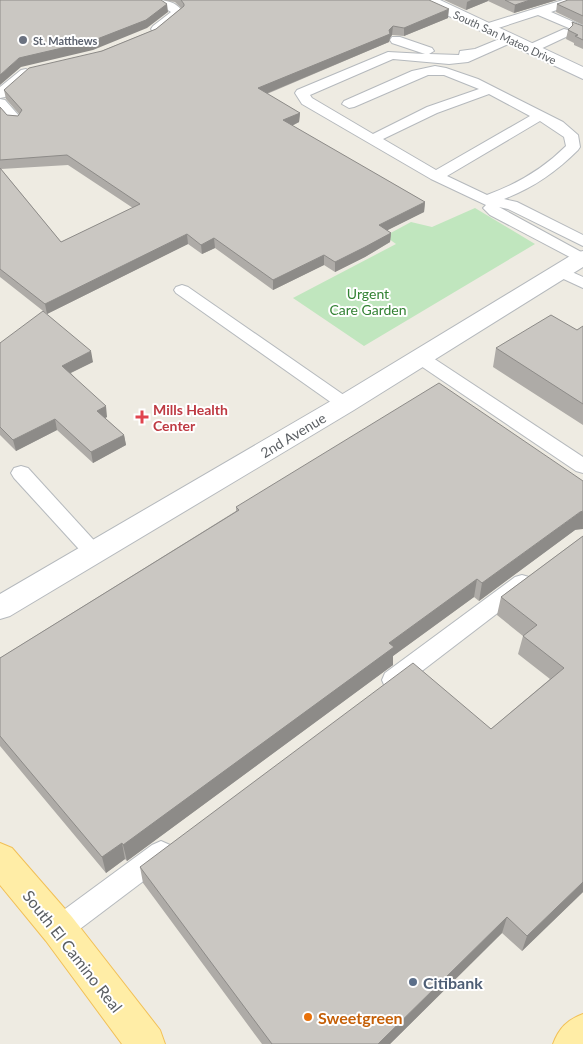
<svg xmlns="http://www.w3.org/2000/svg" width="583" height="1044" font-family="Lato,sans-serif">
<rect width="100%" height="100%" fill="#eeebe2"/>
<polygon fill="#c0e6be" points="475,208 535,244 364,346 293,298 396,244 385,236 411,222 432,227"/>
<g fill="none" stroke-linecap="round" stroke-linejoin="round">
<g stroke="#b5b9bd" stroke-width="2">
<g id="service">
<path d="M152,0C165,0 177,1 183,13L161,32H153L151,29L153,26L171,12Z"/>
<polygon points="563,0 581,0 579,2 551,12 583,26 583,34 538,15 486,32 480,28 482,25"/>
<polygon points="564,29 568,30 570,33 568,36 534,52 530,53 524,49 526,46"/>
<path d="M509,35L513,36L515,39L513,42L468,62L449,64L393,59L310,95L312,98L373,134L427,107L479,89L444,75H428L354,107L349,108L342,104L344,101L412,71L435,66L446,68L478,79L563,122L578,135L580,147L578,150C556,172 533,188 504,199L517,202L583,235V246L508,209L499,207L583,253V264L490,215L483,208L486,205L431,179L302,104L295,93L297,90L388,52L425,54L392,43L390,40L392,37H400L432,48L434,51L429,54L459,55L460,51L475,49ZM489,94L530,116L436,170L383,139L437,113ZM540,121L564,137L566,146C543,169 517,184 487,195L447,176Z"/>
<polygon points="26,69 32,73 31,76 5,97 0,98 0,87 21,70"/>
<polygon points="0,99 5,100 20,117 22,120 20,123 10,123 0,111"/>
<polygon points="561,267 583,277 583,288 555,275 553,272 555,269"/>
<polygon points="182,285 188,287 351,400 354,404 351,408 345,410 339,408 176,293 174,290 176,287"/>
<polygon points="421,352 427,354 583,457 583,473 576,471 415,362 412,358 415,354"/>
<polygon points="21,466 28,468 101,548 104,553 101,558 94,561 87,558 14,478 11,473 14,468"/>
<polygon points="522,575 529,577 532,583 529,589 401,687 393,689 385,687 382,680 385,673 515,577"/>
<polygon points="161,841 170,845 174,853 170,861 68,938 59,942 50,938 46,929 50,920 152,845"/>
</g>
</g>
<g stroke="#b5b9bd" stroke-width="2">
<polygon id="minor" points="583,251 583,267 354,410 10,616 0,619 0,594 336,398 575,253"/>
</g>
<g stroke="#b6babf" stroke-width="2">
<polygon id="secondary" points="419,0 440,0 583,67 583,79 421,3"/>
</g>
<g stroke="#f2c057" stroke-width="2">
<g id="primary">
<polygon points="0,843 12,848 72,917 160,1030 165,1044 122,1044 46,941 0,885"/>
<path d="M583,1014V1044H553C559,1028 567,1020 583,1014Z"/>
</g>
</g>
<use href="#service" fill="#fff" fill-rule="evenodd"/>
<use href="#minor" fill="#fff" fill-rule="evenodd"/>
<use href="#secondary" fill="#fff" fill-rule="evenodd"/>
<use href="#primary" fill="#ffeda6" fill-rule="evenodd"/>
</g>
<g fill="#aeaba7" fill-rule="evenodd">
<path d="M163,0H429L448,18L404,36L392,35L390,38L389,42L267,94L300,113L299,122L292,126L425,202L424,212L387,230L391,233L390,242L365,257L335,272L324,265L273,290L215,248L202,254L188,244L47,314L0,277V107L7,115L18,116L19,114L6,99L4,90L156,29L181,8L175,2ZM68,165L133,208L61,242L1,169Z"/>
<polygon points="444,0 557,0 514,13 488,1 466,10"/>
<polygon points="583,0 583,25 556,12 557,4"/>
<polygon points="572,22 583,26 583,49 574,45 574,43 566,39 568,30 572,27"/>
<polygon points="583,326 583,425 493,367 496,348 577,330"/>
<polygon points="0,343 93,362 71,373 107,417 105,418 124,435 126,445 93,463 57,430 16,451 0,435"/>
<polygon points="236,507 575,530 479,601 474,597 393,656 393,665 127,861 125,859 106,873 0,746 0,658 236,511"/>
<polygon points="583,536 583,892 522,951 502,933 390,1044 262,1044 143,883 140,867 491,729 550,679 518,654 523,636 497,615 501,597"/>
</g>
<g fill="#8d8b88">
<polygon points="471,0 488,0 488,1 466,10 467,2"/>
<polygon points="530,0 557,0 514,13 515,5"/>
<polygon points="167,4 168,12 147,28 93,50 21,67 0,85 0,75 19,58"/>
<polygon points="449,9 448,18 404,36 404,28"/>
<polygon points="393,26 392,35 390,38 389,42 258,97 258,88 389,30"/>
<polygon points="300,113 299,122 283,130 283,120"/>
<polygon points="425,202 424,212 378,235 379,225"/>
<polygon points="391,233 390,242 365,257 335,272 335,262"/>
<polygon points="187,234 188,244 47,314 45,304"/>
<polygon points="214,238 215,248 202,254 201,245"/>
<polygon points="324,255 324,265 273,290 273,280"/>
<polygon points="91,351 93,362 64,376 62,366"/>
<polygon points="106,406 107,417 99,421 97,411"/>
<polygon points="55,419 57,430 16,451 13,440"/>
<polygon points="124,435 126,445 93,463 91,452"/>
<polygon points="583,511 583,529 575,530 479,601 482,583 580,512"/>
<polygon points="477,579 474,597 393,656 393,665 127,861 123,845 389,643"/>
<polygon points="122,843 125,859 106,873 102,857"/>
<polygon points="583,882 583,892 522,951 527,936"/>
<polygon points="507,917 502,933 390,1044 378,1044"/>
</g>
<g fill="#cac7c2" stroke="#8d8b88">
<polygon points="0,0 161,0 167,4 146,20 92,41 19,58 0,75"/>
<polygon points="181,0 429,0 449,9 404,28 393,26 389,30 390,34 258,88 300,113 283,120 425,202 379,225 391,233 365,247 335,262 324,255 273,280 214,238 201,245 187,234 45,304 0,269 0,168 61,242 140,204 67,155 0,160 0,107 7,115 18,116 22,110 4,90 29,68 102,51 156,29 184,6 184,4"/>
<polygon points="505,0 530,0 515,5"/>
<polygon points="568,0 583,0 583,16 557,4"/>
<polygon points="572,22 583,26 583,40 575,36 578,35 568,30 573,25"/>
<polygon points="43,311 91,351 62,366 106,406 97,411 124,435 91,452 55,419 13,440 0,427 0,343"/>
<polygon points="551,315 577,330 583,326 583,404 496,348"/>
<polygon points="439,383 583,481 583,511 580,512 482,583 477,579 389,643 394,647 123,845 122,843 102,857 0,736 0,658 239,510 236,507"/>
<polygon points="583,536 583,882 527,936 507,917 378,1044 272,1044 140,867 413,663 491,729 564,668 523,636 537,625 501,597"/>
</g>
<circle fill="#6b7280" stroke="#fff" stroke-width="2" cx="23" cy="40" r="5"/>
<path fill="#e0444e" stroke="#fff" stroke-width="2" d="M139.5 409.5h5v5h5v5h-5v5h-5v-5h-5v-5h5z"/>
<circle fill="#5c6f8a" stroke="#fff" stroke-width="2" cx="413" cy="982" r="5"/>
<circle fill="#e8710a" stroke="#fff" stroke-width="2" cx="308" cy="1017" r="5"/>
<g text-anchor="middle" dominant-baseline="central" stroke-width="4" stroke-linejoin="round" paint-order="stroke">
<g font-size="11" fill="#5b5f63" stroke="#fff">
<text transform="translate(505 37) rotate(25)">South San Mateo Drive</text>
</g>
<g font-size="11" font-weight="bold" fill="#5b616d" stroke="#fff" text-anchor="start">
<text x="33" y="40">St. Matthews</text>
</g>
<g font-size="14" fill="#338234" stroke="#fff">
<text x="368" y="293">Urgent<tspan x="368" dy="16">Care Garden</tspan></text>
</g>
<g font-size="14" font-weight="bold" fill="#be3a42" stroke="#fff" text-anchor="start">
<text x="153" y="409">Mills Health<tspan x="153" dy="16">Center</tspan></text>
</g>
<g font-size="14" fill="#5b5f63" stroke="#fff">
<text transform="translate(293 435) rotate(-31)">2nd Avenue</text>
</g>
<g font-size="16" fill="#5b5f63" stroke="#fff">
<text transform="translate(73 951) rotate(52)">South El Camino Real</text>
</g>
<g font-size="16" font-weight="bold" fill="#4e5e75" stroke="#fff" text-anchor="start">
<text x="423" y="982">Citibank</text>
</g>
<g font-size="16" font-weight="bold" fill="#c56008" stroke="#fff" text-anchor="start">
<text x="318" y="1017">Sweetgreen</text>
</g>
</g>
</svg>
